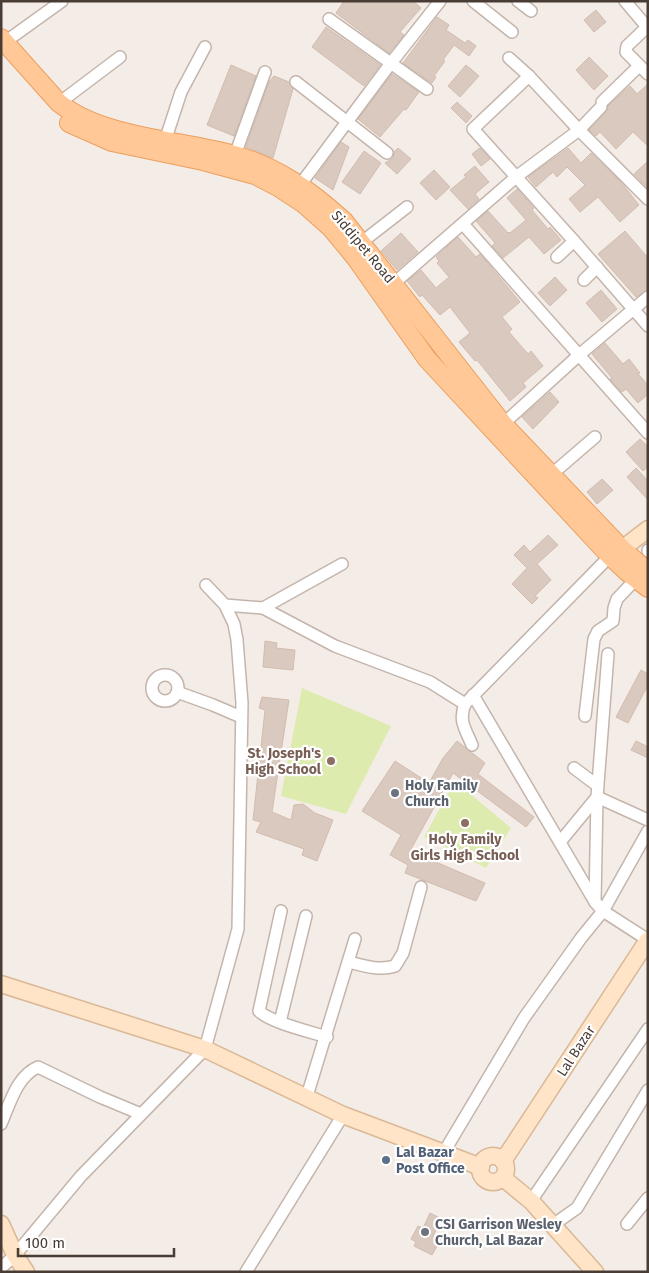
<svg xmlns="http://www.w3.org/2000/svg" width="649" height="1273" font-family="'Fira Sans',sans-serif">
<rect width="100%" height="100%" fill="#f4ede7"/>
<g fill="#deebae">
<polygon points="302,688 391,726 346,814 281,796"/>
<polygon points="455,781 511,828 486,868 424,837"/>
</g>
<g fill="#dac9bf" stroke="#d2bcaf">
<polygon points="344,1 413,1 421,8 400,32 404,35 389,53 336,13"/>
<polygon points="596,10 606,22 594,32 584,20"/>
<polygon points="437,17 449,25 446,30 465,43 468,40 476,46 469,56 454,45 443,60 445,61 434,76 436,77 432,83 403,63"/>
<polygon points="326,27 380,65 364,86 312,47"/>
<polygon points="589,57 608,76 594,90 576,70"/>
<polygon points="231,65 256,76 234,136 207,125"/>
<polygon points="466,65 479,76 460,97 448,86"/>
<polygon points="392,74 419,92 406,110 404,109 380,137 358,119"/>
<polygon points="274,76 289,82 293,89 273,158 246,147 269,82"/>
<polygon points="648,84 648,146 633,132 616,149 600,132 596,136 589,130 606,112 608,106 630,86 637,94"/>
<polygon points="457,102 472,116 466,123 451,108"/>
<polygon points="341,142 349,147 333,190 315,178"/>
<polygon points="398,148 411,159 397,174 385,163 393,158 394,152"/>
<polygon points="480,148 490,159 481,166 472,154"/>
<polygon points="568,148 581,163 591,153 620,181 639,205 620,222 598,197 580,212 569,199 585,185 567,167 557,177 553,172 536,187 528,177"/>
<polygon points="364,151 381,163 360,194 342,182"/>
<polygon points="648,161 648,188 634,174"/>
<polygon points="475,166 489,182 475,194 479,199 468,209 450,190 466,177 464,175"/>
<polygon points="434,170 450,187 436,200 420,183"/>
<polygon points="517,189 534,208 532,210 548,229 550,227 561,240 544,254 529,237 503,258 492,246 495,243 476,221 488,211 508,233 509,232 510,233 526,220 507,198"/>
<polygon points="625,231 648,258 648,290 636,297 598,254"/>
<polygon points="401,233 418,252 397,270 381,251"/>
<polygon points="458,237 476,257 480,254 520,302 502,317 512,329 509,332 528,354 531,351 543,366 523,383 526,387 510,401 477,360 475,361 459,342 470,333 450,307 440,315 422,295 420,297 407,281 421,270 436,288 449,277 437,263 439,261 436,257"/>
<polygon points="555,277 567,290 550,306 538,293"/>
<polygon points="601,290 617,309 602,322 586,303"/>
<polygon points="605,343 623,364 629,359 640,373 638,374 648,385 648,394 638,403 626,389 622,392 610,379 612,378 592,354"/>
<polygon points="550,392 559,402 533,429 522,417"/>
<polygon points="640,439 648,447 648,467 643,471 626,452"/>
<polygon points="636,468 648,481 648,500 627,477"/>
<polygon points="602,479 613,490 597,504 587,492"/>
<polygon points="548,535 558,545 537,564 551,580 535,596 538,598 532,604 512,584 527,568 514,555 524,545 530,552"/>
<polygon points="265,641 277,643 276,648 295,650 293,670 263,667"/>
<polygon points="641,670 648,674 648,685 628,723 616,717"/>
<polygon points="262,697 289,700 272,812 291,820 294,805 303,804 315,813 333,820 317,861 302,855 304,849 256,832 261,822 253,820 265,710 259,708"/>
<polygon points="457,741 485,763 478,774 534,817 526,827 453,773 410,851 485,883 476,901 405,873 408,865 390,855 401,835 362,811 395,761 429,783 443,758"/>
<polygon points="636,741 648,747 648,758 631,750"/>
<polygon points="430,1213 442,1219 433,1236 441,1239 432,1255 414,1246 416,1242 411,1239 418,1226 423,1228"/>
</g>
<g fill="none" stroke-linecap="round" stroke-linejoin="round">
<g stroke="#c4b5ac" stroke-width="14">
<g id="street">
<polyline points="473,1 512,32"/>
<polyline points="518,1 531,11"/>
<polyline points="625,1 647,27 627,46 626,52 648,74"/>
<polyline points="329,19 427,89"/>
<polyline points="5,42 62,1"/>
<polyline points="509,58 529,76 579,130 648,199"/>
<polyline points="529,76 473,129 574,241 648,326"/>
<polyline points="296,82 387,153"/>
<polyline points="602,102 639,66"/>
<polyline points="59,103 120,57"/>
<polyline points="165,141 181,92 205,47"/>
<polyline points="235,155 265,72"/>
<polyline points="300,185 391,63 440,1"/>
<polyline points="463,224 648,433"/>
<polyline points="362,242 407,207"/>
<polyline points="557,257 574,241"/>
<polyline points="584,280 597,267"/>
<polyline points="393,284 516,177 579,130 601,107"/>
<polyline points="503,424 579,355 648,297"/>
<polyline points="552,474 595,437"/>
<polyline points="648,550 648,551"/>
<polyline points="225,605 263,608 342,564"/>
<polyline points="263,608 335,646 430,682 465,704"/>
<circle cx="165" cy="688" r="13"/>
<polyline points="177,692 213,705 241,717"/>
<polyline points="473,695 595,902 603,911 648,940"/>
<polyline points="585,716 594,639 598,631 613,621 614,608 617,599 636,579"/>
<path d="M472,745C466,730 458,721 465,704L610,556"/>
<polyline points="574,768 598,786"/>
<polyline points="560,842 597,797 608,654"/>
<polyline points="595,902 597,797 648,820"/>
<path d="M281,911L259,1011C269,1022 311,1032 327,1037"/>
<path d="M349,962C364,966 380,971 395,966L403,953L421,887"/>
<polyline points="280,1022 306,916"/>
<polyline points="307,1096 355,939"/>
<path d="M1,1124C10,1103 17,1076 38,1067L100,1097L141,1114"/>
<polyline points="444,1152 524,1018 581,938 603,911 648,831"/>
<polyline points="531,1201 648,1029"/>
<polyline points="627,1224 648,1198"/>
<polyline points="553,1225 577,1208 648,1090"/>
<polyline points="1,1268 15,1255 81,1176 205,1049 238,929 242,703 237,640 234,624 225,605 206,585"/>
<polyline points="246,1272 343,1115"/>
</g>
</g>
<g stroke="#dab896" stroke-width="19">
<g id="secondary">
<polyline points="622,549 648,529"/>
<polyline points="1,984 205,1049 343,1115 481,1167"/>
<circle cx="493" cy="1169" r="13"/>
<polyline points="503,1161 648,940"/>
<polyline points="503,1178 531,1201 595,1272"/>
<polyline points="1,1224 15,1255 26,1272"/>
</g>
</g>
<g stroke="#eb9f5f" stroke-width="20">
<g id="primary">
<path d="M1,38L59,103C103,138 181,140 234,155C277,166 312,192 344,221L503,424L622,549L648,572"/>
<polyline points="69,123 112,142 203,161 255,175 278,187 304,204 331,228 355,257 427,359 610,556 626,571 648,588"/>
</g>
</g>
<use href="#street" stroke="#fff" stroke-width="11"/>
<use href="#secondary" stroke="#ffe4c7" stroke-width="16"/>
<use href="#primary" stroke="#ffc896" stroke-width="18"/>
</g>
<g fill="#8d6e63" stroke="#fff" stroke-width="2">
<circle cx="331" cy="761" r="5"/>
<circle cx="465" cy="823" r="5"/>
</g>
<g fill="#6b7280" stroke="#fff" stroke-width="2">
<circle cx="395" cy="793" r="5"/>
<circle cx="425" cy="1232" r="5"/>
</g>
<circle fill="#5c6f8a" stroke="#fff" stroke-width="2" cx="386" cy="1160" r="5"/>
<g text-anchor="middle" dominant-baseline="central" stroke-width="4.5" stroke-linejoin="round" paint-order="stroke">
<g font-size="14" fill="#483c35" stroke="#fff">
<text transform="translate(363 247) rotate(50)">Siddipet Road</text>
<text transform="translate(576 1051) rotate(-57)">Lal Bazar</text>
</g>
<g font-size="14" font-weight="bold" fill="#785e54" stroke="#fff" text-anchor="end">
<text x="321" y="753">St. Joseph's<tspan x="321" dy="16">High School</tspan></text>
<text x="465" y="839" text-anchor="middle">Holy Family<tspan x="465" dy="16">Girls High School</tspan></text>
</g>
<g font-size="14" font-weight="bold" fill="#5b616d" stroke="#fff" text-anchor="start">
<text x="405" y="785">Holy Family<tspan x="405" dy="16">Church</tspan></text>
<text x="435" y="1224">CSI Garrison Wesley<tspan x="435" dy="16">Church, Lal Bazar</tspan></text>
</g>
<g font-size="14" font-weight="bold" fill="#4e5e75" stroke="#fff" text-anchor="start">
<text x="396" y="1152">Lal Bazar<tspan x="396" dy="16">Post Office</tspan></text>
</g>
</g>
<rect width="649" height="1273" fill="none" stroke="#483c35" stroke-width="5"/>
<path d="M18 1248v8h156v-8" fill="none" stroke="#483c35" stroke-width="2.5"/>
<text x="25" y="1248" font-size="15" fill="#483c35" stroke="#ffffff" stroke-width="4" paint-order="stroke">100 m</text>
</svg>
